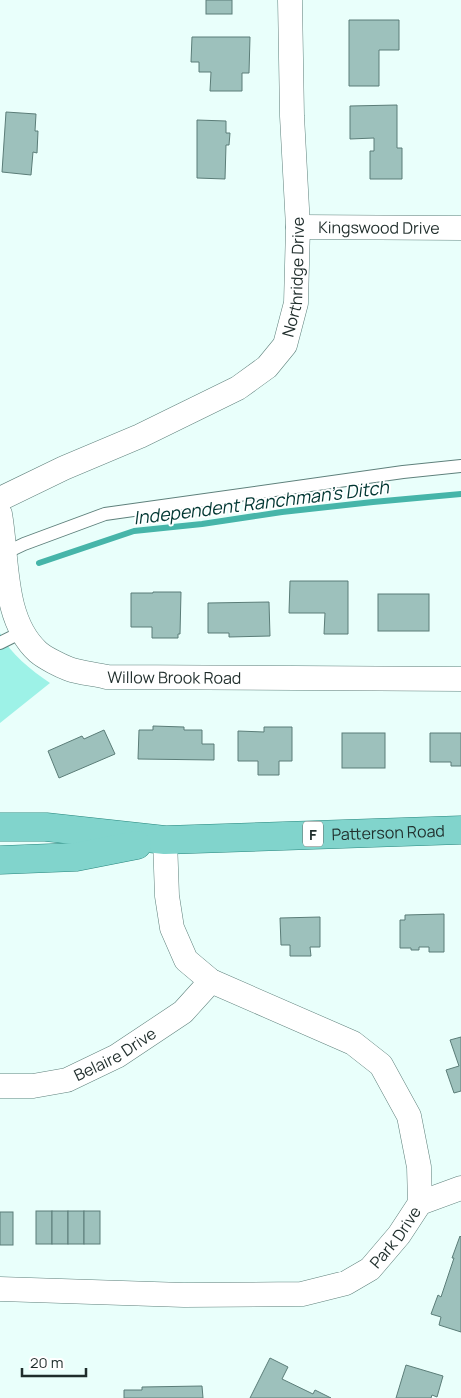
<svg xmlns="http://www.w3.org/2000/svg" width="461" height="1398" font-family="Manrope,sans-serif">
<rect width="100%" height="100%" fill="#e9fffb"/>
<path fill="#9df2e7" d="M0,633C11,655 30,669 50,683L0,723Z"/>
<g fill="none" stroke-linecap="round" stroke-linejoin="round">
<polyline stroke="#46b5a9" stroke-width="6" points="39,563 134,531 202,524 282,512 373,502 461,494"/>
</g>
<g fill="#9dc1bc" stroke="#5b7d78">
<rect x="206" y="0" width="26" height="14"/>
<polygon points="349,20 399,20 399,50 379,50 379,86 349,86"/>
<polygon points="192,37 250,37 249,73 242,73 242,91 210,91 211,72 199,72 199,62 191,62"/>
<polygon points="397,105 397,148 402,148 402,179 370,179 370,151 374,151 374,138 350,139 350,106"/>
<polygon points="6,112 36,114 35,131 38,131 37,153 33,152 31,175 2,172"/>
<polygon points="197,120 226,121 226,133 230,133 229,145 226,145 225,179 197,178"/>
<polygon points="290,581 348,581 348,634 324,634 325,613 289,613"/>
<polygon points="153,592 181,592 180,634 178,634 178,638 152,638 152,627 131,627 131,593 153,593"/>
<rect x="378" y="594" width="51" height="37"/>
<polygon points="269,602 270,636 229,637 229,633 208,633 208,603"/>
<polygon points="153,726 184,727 184,730 202,730 202,744 214,744 214,760 138,759 139,730 153,730"/>
<polygon points="264,727 292,727 292,761 279,761 279,775 258,775 258,761 238,761 238,731 264,732"/>
<polygon points="104,730 115,754 59,778 48,751 82,736 84,739"/>
<rect x="342" y="733" width="43" height="35"/>
<polygon points="430,733 461,733 461,766 451,766 451,762 430,762"/>
<polygon points="444,914 444,952 429,952 429,947 419,947 419,950 411,950 411,948 400,948 400,920 405,920 405,915"/>
<polygon points="320,917 320,947 310,947 311,956 290,956 290,945 281,945 280,918"/>
<polygon points="461,1037 461,1091 454,1093 446,1070 459,1066 450,1040"/>
<rect x="36" y="1211" width="16" height="33"/>
<rect x="52" y="1211" width="16" height="33"/>
<rect x="68" y="1211" width="16" height="33"/>
<rect x="84" y="1211" width="16" height="33"/>
<rect x="0" y="1212" width="13" height="33"/>
<polygon points="460,1236 461,1237 461,1332 439,1325 441,1317 431,1314 438,1295 441,1297 454,1258 452,1258"/>
<polygon points="270,1358 288,1367 282,1379 313,1394 315,1390 331,1398 250,1398"/>
<polygon points="406,1365 443,1376 437,1397 432,1395 431,1398 396,1398"/>
<polygon points="202,1386 203,1398 124,1398 124,1390 142,1390 142,1387"/>
</g>
<g fill="none" stroke-linecap="round" stroke-linejoin="round">
<g stroke="#5f817c" stroke-width="14">
<g id="service">
<polyline points="5,553 24,544 105,514 403,472 461,466"/>
<polyline points="0,643 22,632"/>
</g>
</g>
<g stroke="#5f817c" stroke-width="25">
<g id="minor">
<path id="s1" d="M298,227L461,228"/>
<path id="s2" d="M0,499L64,468L140,436L238,388L267,367L285,345L296,303L298,227L292,116L290,0"/>
<path id="s3" d="M0,514C8,559 2,619 38,652C45,658 61,666 69,669C80,673 95,674 107,677L461,679"/>
<path id="s4" d="M0,1086H33L67,1080L117,1056L183,1012L211,981"/>
<polyline points="420,1203 461,1188"/>
<path id="s5" d="M0,1289L184,1295L302,1294L346,1283L370,1269L399,1235L420,1203L419,1167L409,1116L381,1065L353,1043L211,981L186,960L172,928L167,896L165,840"/>
</g>
</g>
<g stroke="#28877e" stroke-width="29">
<g id="primary">
<path id="s6" d="M0,827H46L165,840L461,830"/>
<polyline points="0,860 76,857 137,845"/>
</g>
</g>
<use href="#service" stroke="#fff" stroke-width="12"/>
<use href="#minor" stroke="#fff" stroke-width="24"/>
<use href="#primary" stroke="#81d4cc" stroke-width="28"/>
</g>
<g text-anchor="middle" dominant-baseline="central" stroke-width="4" stroke-linejoin="round" paint-order="stroke">
<rect fill="#fff" stroke="#626c6b" stroke-width="1" x="303" y="821.5" width="20" height="25" rx="4"/>
<g font-size="15" font-weight="bold" fill="#1f2d2b">
<text x="313" y="834">F</text>
</g>
<g font-size="16" fill="#1f2d2b" stroke="#fff">
<text stroke="none"><textPath href="#s1" startOffset="81">Kingswood Drive</textPath></text>
<text stroke="none"><textPath href="#s2" startOffset="396">Northridge Drive</textPath></text>
<text stroke="none"><textPath href="#s3" startOffset="288">Willow Brook Road</textPath></text>
<text stroke="none"><textPath href="#s6" startOffset="389">Patterson Road</textPath></text>
<text stroke="none"><textPath href="#s4" startOffset="122">Belaire Drive</textPath></text>
<text stroke="none"><textPath href="#s5" startOffset="416">Park Drive</textPath></text>
</g>
<g font-size="18" font-style="italic" fill="#013732" stroke="#fff">
<text transform="translate(261 502) rotate(-7)">Independent Ranchman's Ditch</text>
</g>
</g>
<path d="M22 1368v8h64v-8" fill="none" stroke="#1f2d2b" stroke-width="2.5"/>
<text x="30" y="1368" font-size="15" fill="#1f2d2b" stroke="#ffffff" stroke-width="4" paint-order="stroke">20 m</text>
</svg>
